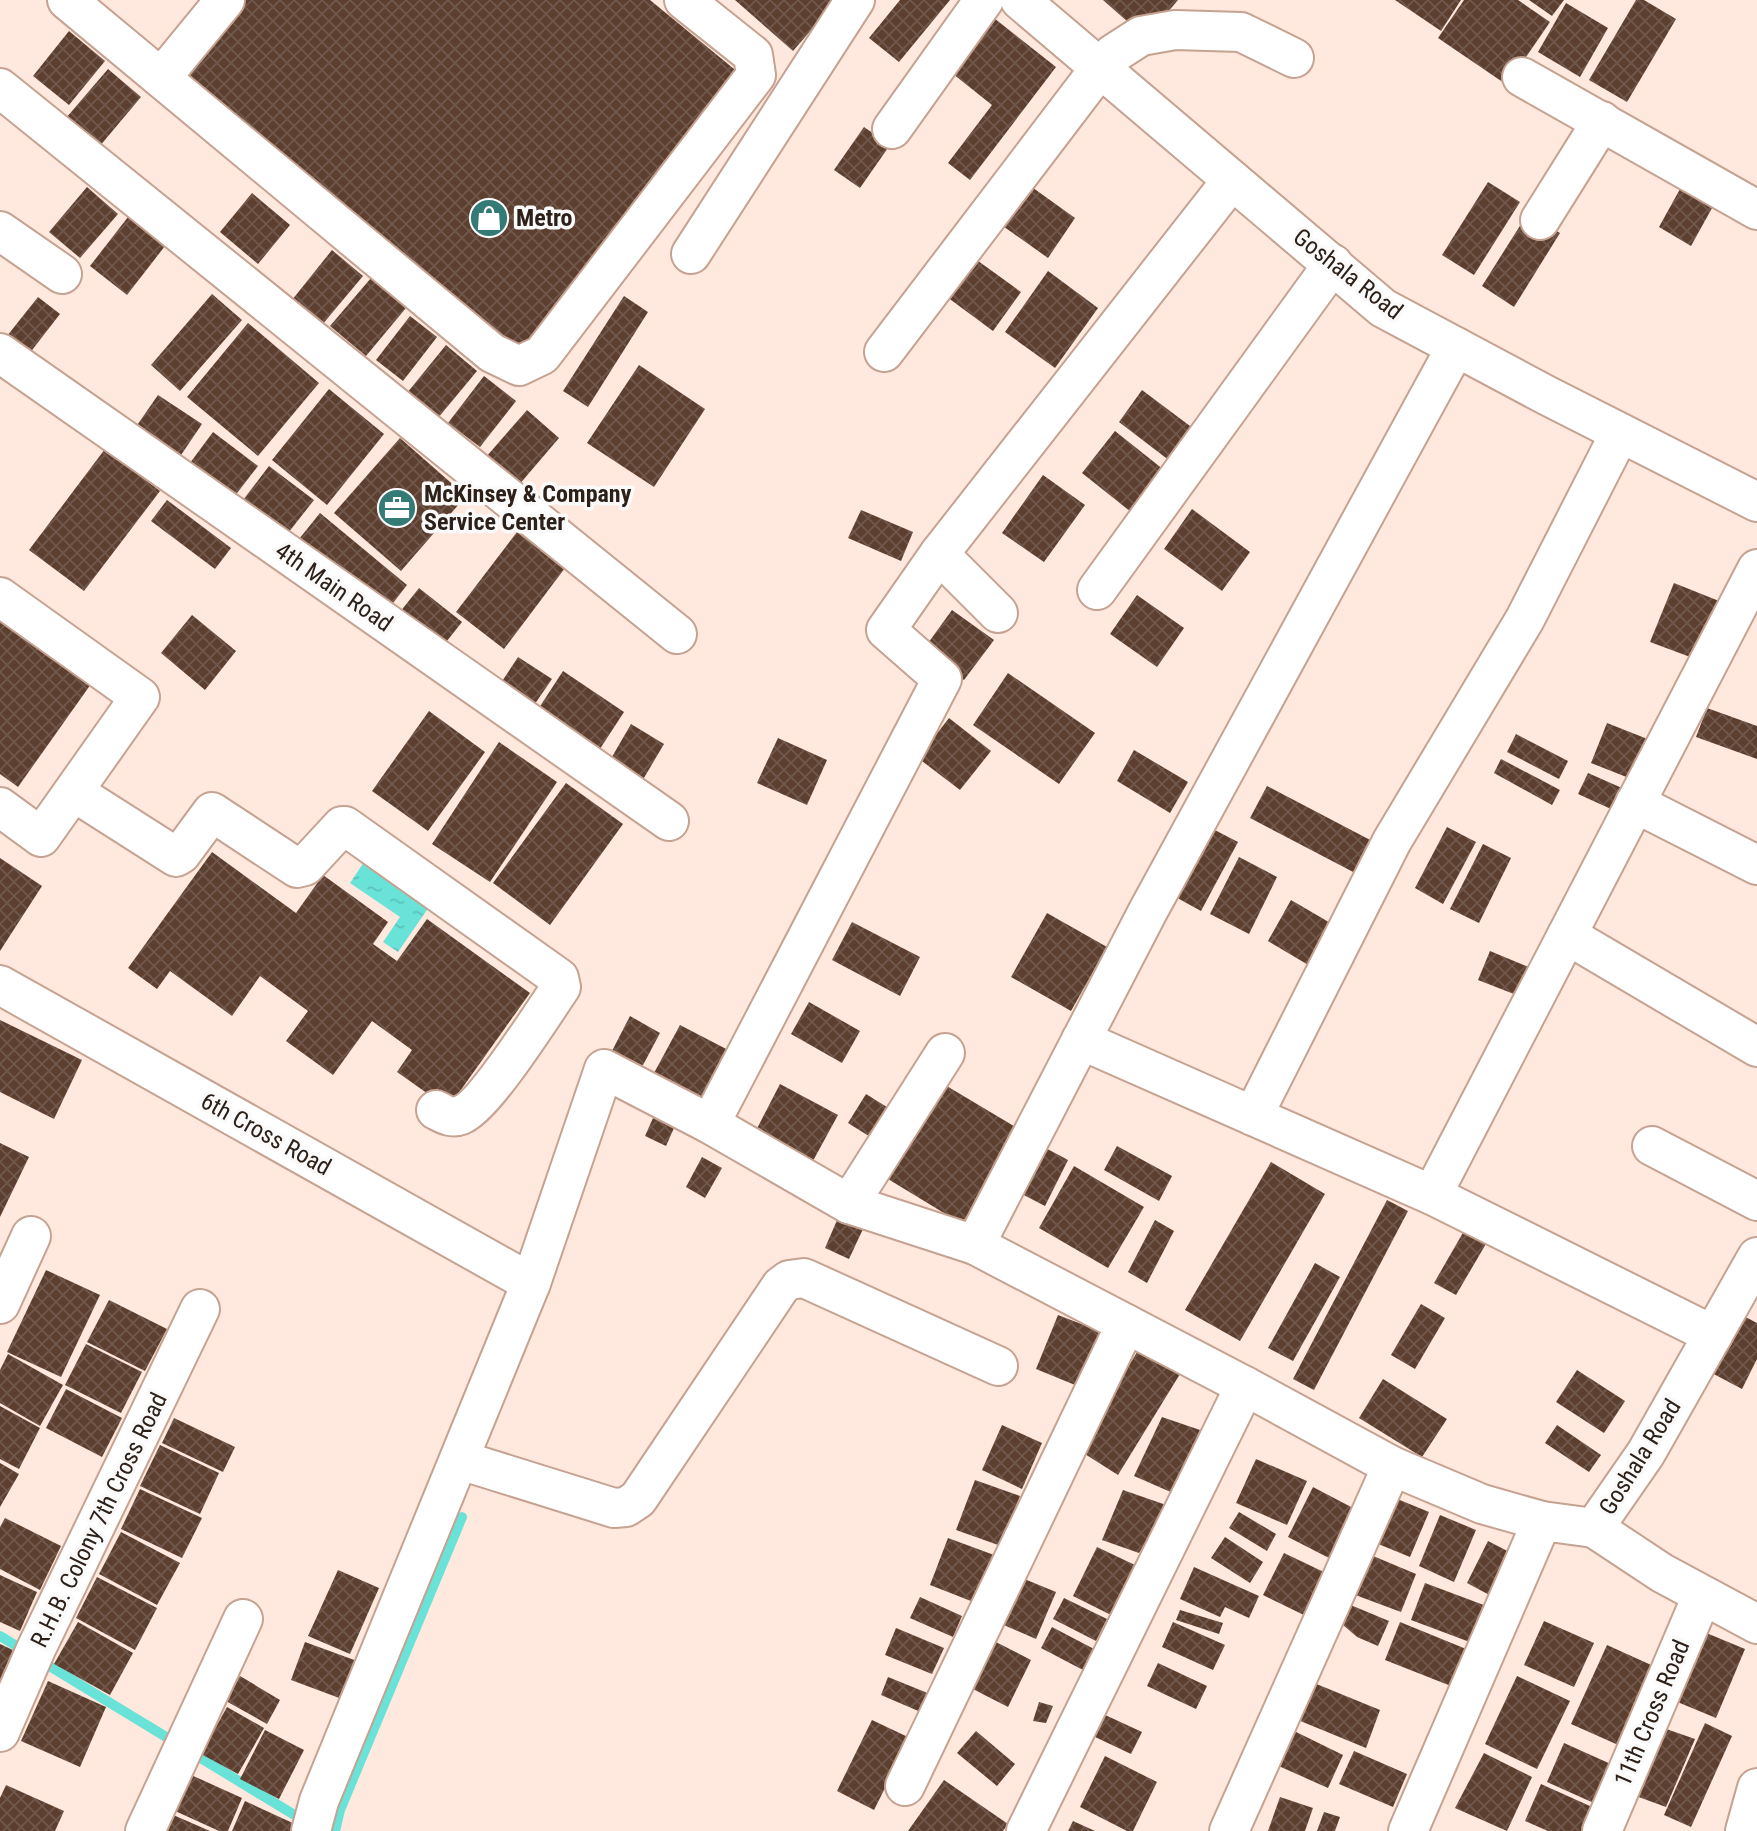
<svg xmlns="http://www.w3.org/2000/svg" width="1757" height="1831" font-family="'Roboto Condensed',sans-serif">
<defs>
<pattern id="water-ripples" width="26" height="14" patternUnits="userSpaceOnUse" patternTransform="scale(1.75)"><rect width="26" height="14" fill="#69e2d8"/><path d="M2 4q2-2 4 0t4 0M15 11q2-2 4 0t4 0" fill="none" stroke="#5bc2b9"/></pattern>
<pattern id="building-cross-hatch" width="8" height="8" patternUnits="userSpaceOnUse" patternTransform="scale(1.75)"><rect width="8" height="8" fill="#5d3f30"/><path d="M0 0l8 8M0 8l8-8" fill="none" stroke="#71584c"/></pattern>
</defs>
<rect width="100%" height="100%" fill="#ffe8dd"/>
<polygon fill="url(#water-ripples)" points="364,862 429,907 398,952 383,942 400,917 350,883"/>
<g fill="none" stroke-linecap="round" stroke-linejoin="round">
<g stroke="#69e2d8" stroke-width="10">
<polyline points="0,1636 306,1822"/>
<polyline points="335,1831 340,1810 462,1517"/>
</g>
</g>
<g fill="url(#building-cross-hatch)">
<polygon points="234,0 650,0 745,78 518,357 173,75"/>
<polygon points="735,0 837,0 793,51"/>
<polygon points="900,0 950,0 899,62 869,38"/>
<polygon points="1103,0 1178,0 1146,38"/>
<polygon points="1395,0 1461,0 1441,31"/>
<polygon points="1464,0 1518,0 1550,22 1507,85 1438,38"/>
<polygon points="1529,0 1564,0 1552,16"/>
<polygon points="1636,0 1644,0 1676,19 1627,102 1589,80"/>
<polygon points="1566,3 1608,28 1580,77 1538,52"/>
<polygon points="985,11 1056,67 970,180 948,163 992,105 943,66"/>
<polygon points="69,31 105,61 69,105 33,76"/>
<polygon points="108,69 141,97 99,147 66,118"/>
<polygon points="864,127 890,145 860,188 834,170"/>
<polygon points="1685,180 1717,199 1691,246 1659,227"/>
<polygon points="1488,182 1520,202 1474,275 1442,255"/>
<polygon points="1029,185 1075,218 1048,258 1000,224"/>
<polygon points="87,187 118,214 80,258 49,232"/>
<polygon points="252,193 290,225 258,264 220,232"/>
<polygon points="1528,213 1560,233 1514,307 1482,286"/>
<polygon points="128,217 165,246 127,295 90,266"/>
<polygon points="332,250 363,276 322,325 292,300"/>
<polygon points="974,258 1021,292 993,331 947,297"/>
<polygon points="1048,271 1098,308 1055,368 1005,332"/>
<polygon points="371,278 406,308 366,356 330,326"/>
<polygon points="212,294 242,320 180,391 151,365"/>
<polygon points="624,296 648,312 588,407 563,391"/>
<polygon points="38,297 60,314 29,354 7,336"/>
<polygon points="410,316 437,337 403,381 376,360"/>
<polygon points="248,323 319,383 258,456 187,397"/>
<polygon points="446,345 477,371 438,418 407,393"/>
<polygon points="639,365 705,409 654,487 587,443"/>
<polygon points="484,376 516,401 480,447 448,423"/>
<polygon points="329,389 384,434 327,505 272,460"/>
<polygon points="1142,390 1194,429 1170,461 1119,422"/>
<polygon points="158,395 202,424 177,461 133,431"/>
<polygon points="527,410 559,438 518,486 486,457"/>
<polygon points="1115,431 1164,470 1131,512 1082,473"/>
<polygon points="213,432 258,466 231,501 187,467"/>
<polygon points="400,438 466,496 401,571 334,513"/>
<polygon points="105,449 160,491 84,591 29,550"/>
<polygon points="269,466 314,500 281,542 237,508"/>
<polygon points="1043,475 1085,505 1044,562 1002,533"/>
<polygon points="167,500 231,548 215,569 151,521"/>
<polygon points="1192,509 1250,552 1222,591 1164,549"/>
<polygon points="861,510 913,532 901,561 848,538"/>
<polygon points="320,513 407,585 383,616 295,544"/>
<polygon points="517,532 565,568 504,649 456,612"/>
<polygon points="1674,583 1724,603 1701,661 1650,642"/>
<polygon points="419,588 462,622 439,651 396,617"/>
<polygon points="1137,595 1184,628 1157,667 1110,634"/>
<polygon points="952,610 994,640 964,680 923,650"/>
<polygon points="192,615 236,651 205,690 161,653"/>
<polygon points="0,620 91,684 18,787 0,774"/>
<polygon points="518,657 552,679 530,711 497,689"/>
<polygon points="563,671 624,712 596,755 535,714"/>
<polygon points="1008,673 1095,733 1059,784 973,725"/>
<polygon points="1707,708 1757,726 1757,759 1696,737"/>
<polygon points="429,711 485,752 428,831 372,791"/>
<polygon points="949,718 991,751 960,790 918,758"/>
<polygon points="1607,723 1650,740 1634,780 1591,763"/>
<polygon points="631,724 664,744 638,788 605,769"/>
<polygon points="1516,734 1568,761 1559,779 1507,752"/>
<polygon points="778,738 827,760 807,805 757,783"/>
<polygon points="499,742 557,782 490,882 432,844"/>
<polygon points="1134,750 1188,782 1170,813 1117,781"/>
<polygon points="1501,759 1560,790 1552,805 1494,773"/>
<polygon points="1588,773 1631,792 1622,814 1578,794"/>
<polygon points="566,783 623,824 550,925 493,883"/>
<polygon points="1267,786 1374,842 1357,874 1250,818"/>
<polygon points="1207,826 1238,842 1201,911 1170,894"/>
<polygon points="1447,827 1476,842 1443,904 1415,888"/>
<polygon points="1483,844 1511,858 1479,923 1450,909"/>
<polygon points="212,852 296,913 323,875 388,922 373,944 397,961 427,919 530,993 448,1108 397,1072 412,1050 372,1021 333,1075 286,1041 308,1011 260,976 232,1016 170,971 157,989 128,968"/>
<polygon points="1239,857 1277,877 1249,934 1210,914"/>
<polygon points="0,858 42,886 0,951"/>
<polygon points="1291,900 1339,928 1315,969 1268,941"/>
<polygon points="1047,913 1107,947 1071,1011 1011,977"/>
<polygon points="852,922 920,957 900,996 832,960"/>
<polygon points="1490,951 1531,968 1519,996 1478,980"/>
<polygon points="809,1002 860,1031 842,1063 791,1034"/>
<polygon points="630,1016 660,1033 642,1067 612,1051"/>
<polygon points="0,1020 82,1060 54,1119 0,1092"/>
<polygon points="680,1025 732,1052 706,1101 654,1073"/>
<polygon points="780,1084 838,1115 808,1170 751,1140"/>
<polygon points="945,1085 1019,1129 962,1224 888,1179"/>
<polygon points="866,1094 890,1109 872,1138 848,1123"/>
<polygon points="653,1118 674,1128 666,1146 645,1136"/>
<polygon points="0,1143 29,1157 0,1217"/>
<polygon points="1040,1145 1068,1160 1045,1206 1016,1191"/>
<polygon points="1117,1146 1172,1176 1159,1201 1104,1170"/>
<polygon points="702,1157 722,1168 705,1198 686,1187"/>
<polygon points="1271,1162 1325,1194 1240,1341 1185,1310"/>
<polygon points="1074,1166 1144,1207 1108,1268 1039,1228"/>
<polygon points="1387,1200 1408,1211 1314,1390 1293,1379"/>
<polygon points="838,1218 863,1229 849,1259 825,1248"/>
<polygon points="1155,1220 1174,1231 1147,1283 1128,1272"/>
<polygon points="1468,1224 1490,1237 1456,1295 1434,1283"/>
<polygon points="1315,1263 1340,1277 1293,1361 1268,1348"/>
<polygon points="46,1270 100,1295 61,1377 7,1352"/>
<polygon points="109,1300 167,1329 145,1371 87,1342"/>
<polygon points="1421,1304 1445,1318 1415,1369 1391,1355"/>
<polygon points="1738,1313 1757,1323 1757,1359 1742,1389 1708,1371"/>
<polygon points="1058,1315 1102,1332 1080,1387 1036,1369"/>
<polygon points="86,1344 142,1372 121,1413 65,1385"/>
<polygon points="1139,1349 1180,1374 1118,1475 1077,1449"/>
<polygon points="8,1354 63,1385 40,1426 0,1403 0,1370"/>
<polygon points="1577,1370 1625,1401 1604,1433 1556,1402"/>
<polygon points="1383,1379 1447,1419 1422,1457 1359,1418"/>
<polygon points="66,1389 122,1418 102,1457 46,1428"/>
<polygon points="0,1406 40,1428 19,1469 0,1459"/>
<polygon points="1162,1417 1200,1430 1173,1493 1134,1476"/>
<polygon points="174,1418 235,1447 223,1472 162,1443"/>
<polygon points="1002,1425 1042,1443 1022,1489 982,1470"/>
<polygon points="1557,1425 1601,1455 1589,1472 1545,1443"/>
<polygon points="160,1445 219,1473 200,1514 140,1486"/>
<polygon points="1256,1459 1307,1481 1287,1525 1236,1503"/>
<polygon points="0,1463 19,1474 0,1507"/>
<polygon points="975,1480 1020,1496 1001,1546 956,1530"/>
<polygon points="1313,1487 1353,1508 1329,1558 1288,1537"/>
<polygon points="140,1489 202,1518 182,1558 121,1529"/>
<polygon points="1123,1490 1169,1506 1139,1553 1102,1540"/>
<polygon points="1390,1496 1429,1512 1410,1557 1371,1541"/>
<polygon points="1239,1512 1276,1534 1267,1551 1229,1528"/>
<polygon points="1440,1515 1476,1530 1454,1582 1419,1566"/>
<polygon points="5,1518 61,1546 40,1590 0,1569 0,1527"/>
<polygon points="121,1532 180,1563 157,1605 99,1574"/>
<polygon points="1225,1537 1263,1562 1250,1583 1211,1558"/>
<polygon points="948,1538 994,1555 976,1603 930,1585"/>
<polygon points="1488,1541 1517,1556 1495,1598 1467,1583"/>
<polygon points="1097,1547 1137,1566 1113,1616 1073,1596"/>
<polygon points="1284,1553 1330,1575 1310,1618 1263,1595"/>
<polygon points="1366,1553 1416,1574 1401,1612 1350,1593"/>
<polygon points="1194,1567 1259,1596 1249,1618 1225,1607 1220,1617 1180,1599"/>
<polygon points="338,1570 379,1588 350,1654 308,1636"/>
<polygon points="0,1575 37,1592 20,1631 0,1622"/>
<polygon points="1017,1576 1056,1592 1036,1639 997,1622"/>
<polygon points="97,1577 157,1608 135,1650 76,1618"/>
<polygon points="1425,1583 1489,1607 1475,1644 1411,1620"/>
<polygon points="920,1597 962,1616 953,1637 910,1618"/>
<polygon points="1064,1598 1107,1619 1096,1641 1053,1619"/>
<polygon points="1341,1601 1389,1621 1378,1646 1357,1637 1335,1618"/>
<polygon points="1180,1610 1223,1623 1219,1634 1176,1620"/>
<polygon points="1544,1621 1594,1643 1574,1687 1524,1665"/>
<polygon points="78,1622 133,1653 110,1695 54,1664"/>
<polygon points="1173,1622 1225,1645 1213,1670 1162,1647"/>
<polygon points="1400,1622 1471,1651 1456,1688 1385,1660"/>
<polygon points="1052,1627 1094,1649 1083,1670 1041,1648"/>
<polygon points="1692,1627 1745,1649 1716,1718 1663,1696"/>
<polygon points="896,1628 944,1648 932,1674 885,1655"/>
<polygon points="990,1639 1031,1660 1008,1707 967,1686"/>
<polygon points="305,1642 357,1661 342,1699 291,1680"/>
<polygon points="0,1644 13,1650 0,1680"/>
<polygon points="1607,1645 1660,1669 1625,1748 1571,1724"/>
<polygon points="1158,1663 1207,1686 1196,1709 1147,1686"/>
<polygon points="240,1676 280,1700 267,1724 226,1701"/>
<polygon points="1517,1676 1570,1701 1537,1769 1485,1744"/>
<polygon points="888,1677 930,1694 923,1713 881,1695"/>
<polygon points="48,1681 106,1707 80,1767 21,1741"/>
<polygon points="1314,1683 1380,1710 1366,1748 1298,1720"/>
<polygon points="1039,1702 1053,1706 1046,1723 1033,1721"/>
<polygon points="227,1707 264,1728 238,1774 201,1754"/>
<polygon points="1103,1714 1142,1732 1131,1754 1093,1736"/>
<polygon points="872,1720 910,1738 874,1810 837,1791"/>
<polygon points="1705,1723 1732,1736 1691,1827 1664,1815"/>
<polygon points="1652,1724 1695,1739 1666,1807 1625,1792"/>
<polygon points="1288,1728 1343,1755 1328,1788 1272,1763"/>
<polygon points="265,1730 304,1750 279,1799 240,1779"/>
<polygon points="976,1731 1015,1764 997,1786 957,1753"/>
<polygon points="1564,1743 1613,1765 1596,1804 1547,1782"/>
<polygon points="1354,1751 1407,1774 1393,1807 1339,1784"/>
<polygon points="1484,1753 1532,1777 1507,1831 1455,1808"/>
<polygon points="1105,1756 1157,1782 1133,1831 1127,1831 1080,1807"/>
<polygon points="189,1774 242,1798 228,1831 219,1831 173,1810"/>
<polygon points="944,1780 1008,1824 1003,1831 908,1831"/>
<polygon points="1541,1784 1601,1811 1592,1831 1548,1831 1525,1821"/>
<polygon points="6,1785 64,1811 55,1831 0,1831 0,1798"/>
<polygon points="1280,1797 1313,1808 1305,1831 1268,1831"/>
<polygon points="245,1801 297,1825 295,1831 232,1831"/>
<polygon points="1324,1812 1340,1817 1335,1831 1317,1831"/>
<polygon points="171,1814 210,1831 163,1831"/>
<polygon points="1073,1821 1095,1831 1068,1831"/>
</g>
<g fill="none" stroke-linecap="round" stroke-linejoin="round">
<g stroke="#c5a291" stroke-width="42">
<g id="minor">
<polyline points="67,0 492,353 519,366 542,355 756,75 753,55 684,0"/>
<polyline points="1020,0 1383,308 1546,395 1757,502"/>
<polyline points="1522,77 1757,210"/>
<polyline points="161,78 225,0"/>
<polyline points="0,88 677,634"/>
<polyline points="892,129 984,0"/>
<polyline points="1540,220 1602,121"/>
<polyline points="0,231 62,274"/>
<polyline points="691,254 855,0"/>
<polyline points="884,352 1100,68 1113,54 1141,36 1175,30 1241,32 1294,58"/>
<polyline points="0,353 669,821"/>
<polyline points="939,554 998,613"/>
<polyline points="1097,590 1333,264"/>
<polyline points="0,597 140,697 41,837 0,807"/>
<path d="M74,792L176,857L181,854L212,812L297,868L305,866L342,826H345L559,978L561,987C544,1012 484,1107 461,1115C451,1119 444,1114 436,1110"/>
<polyline points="1635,803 1757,865"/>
<polyline points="1567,935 1757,1047"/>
<polyline points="0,985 531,1283"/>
<polyline points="1081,1040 1432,1195"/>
<polyline points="1253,1116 1392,841 1525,619 1620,433"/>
<polyline points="710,1124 942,679 886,630 939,554 1232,180"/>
<polyline points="1652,1146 1757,1201"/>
<polyline points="849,1204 945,1053"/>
<polyline points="975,1245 1148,911 1456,347"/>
<polyline points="1757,1257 1646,1453 1594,1528 1662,1573 1757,1624"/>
<polyline points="0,1304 31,1236"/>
<polyline points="1713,1335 1432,1195 1757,569"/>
<polyline points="460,1460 614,1508 626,1507 638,1499 781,1286 789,1280 804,1278 998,1366"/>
<polyline points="0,1732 36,1649 200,1309"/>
<polyline points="905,1786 1126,1324"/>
<polyline points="145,1831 243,1619"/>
<polyline points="311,1831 319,1801 531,1283 604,1069 710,1124 849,1204 975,1245 1245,1386 1392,1466 1482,1504 1542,1521 1594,1528"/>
<polyline points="1026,1831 1245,1386"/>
<polyline points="1229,1831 1392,1466"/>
<polyline points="1408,1831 1542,1521"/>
<polyline points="1602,1831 1702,1596"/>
<polyline points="1745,1831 1757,1788"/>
</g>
</g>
<use href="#minor" stroke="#fff" stroke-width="38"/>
</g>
<defs>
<g id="shop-disc" transform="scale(2.0125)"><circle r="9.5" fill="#347b76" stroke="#fafafa"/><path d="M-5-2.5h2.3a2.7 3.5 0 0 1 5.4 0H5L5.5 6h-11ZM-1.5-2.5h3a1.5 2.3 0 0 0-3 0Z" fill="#fff"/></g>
<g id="office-disc" transform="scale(2.0125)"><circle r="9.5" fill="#347b76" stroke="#fafafa"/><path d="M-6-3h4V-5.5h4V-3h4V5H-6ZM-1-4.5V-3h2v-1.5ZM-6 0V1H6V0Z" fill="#fff"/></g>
</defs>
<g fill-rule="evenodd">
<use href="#shop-disc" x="489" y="218"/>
<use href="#office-disc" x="397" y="508"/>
</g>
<g text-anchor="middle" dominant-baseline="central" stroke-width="7" stroke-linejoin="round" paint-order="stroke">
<g font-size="24" font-weight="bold" fill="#2d2019" stroke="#fafafa" text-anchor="start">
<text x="516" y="218">Metro</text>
<text x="424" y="494">McKinsey &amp; Company<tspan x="424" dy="28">Service Center</tspan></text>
</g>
<g font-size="24" fill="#2d2019" stroke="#fafafa">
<text transform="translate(1348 274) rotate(38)">Goshala Road</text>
<text transform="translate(334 587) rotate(35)">4th Main Road</text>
<text transform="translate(266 1134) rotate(29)">6th Cross Road</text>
<text transform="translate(1640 1457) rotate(-58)">Goshala Road</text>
<text transform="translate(99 1520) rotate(-64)">R.H.B. Colony 7th Cross Road</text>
<text transform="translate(1652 1713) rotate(-67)">11th Cross Road</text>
</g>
</g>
</svg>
